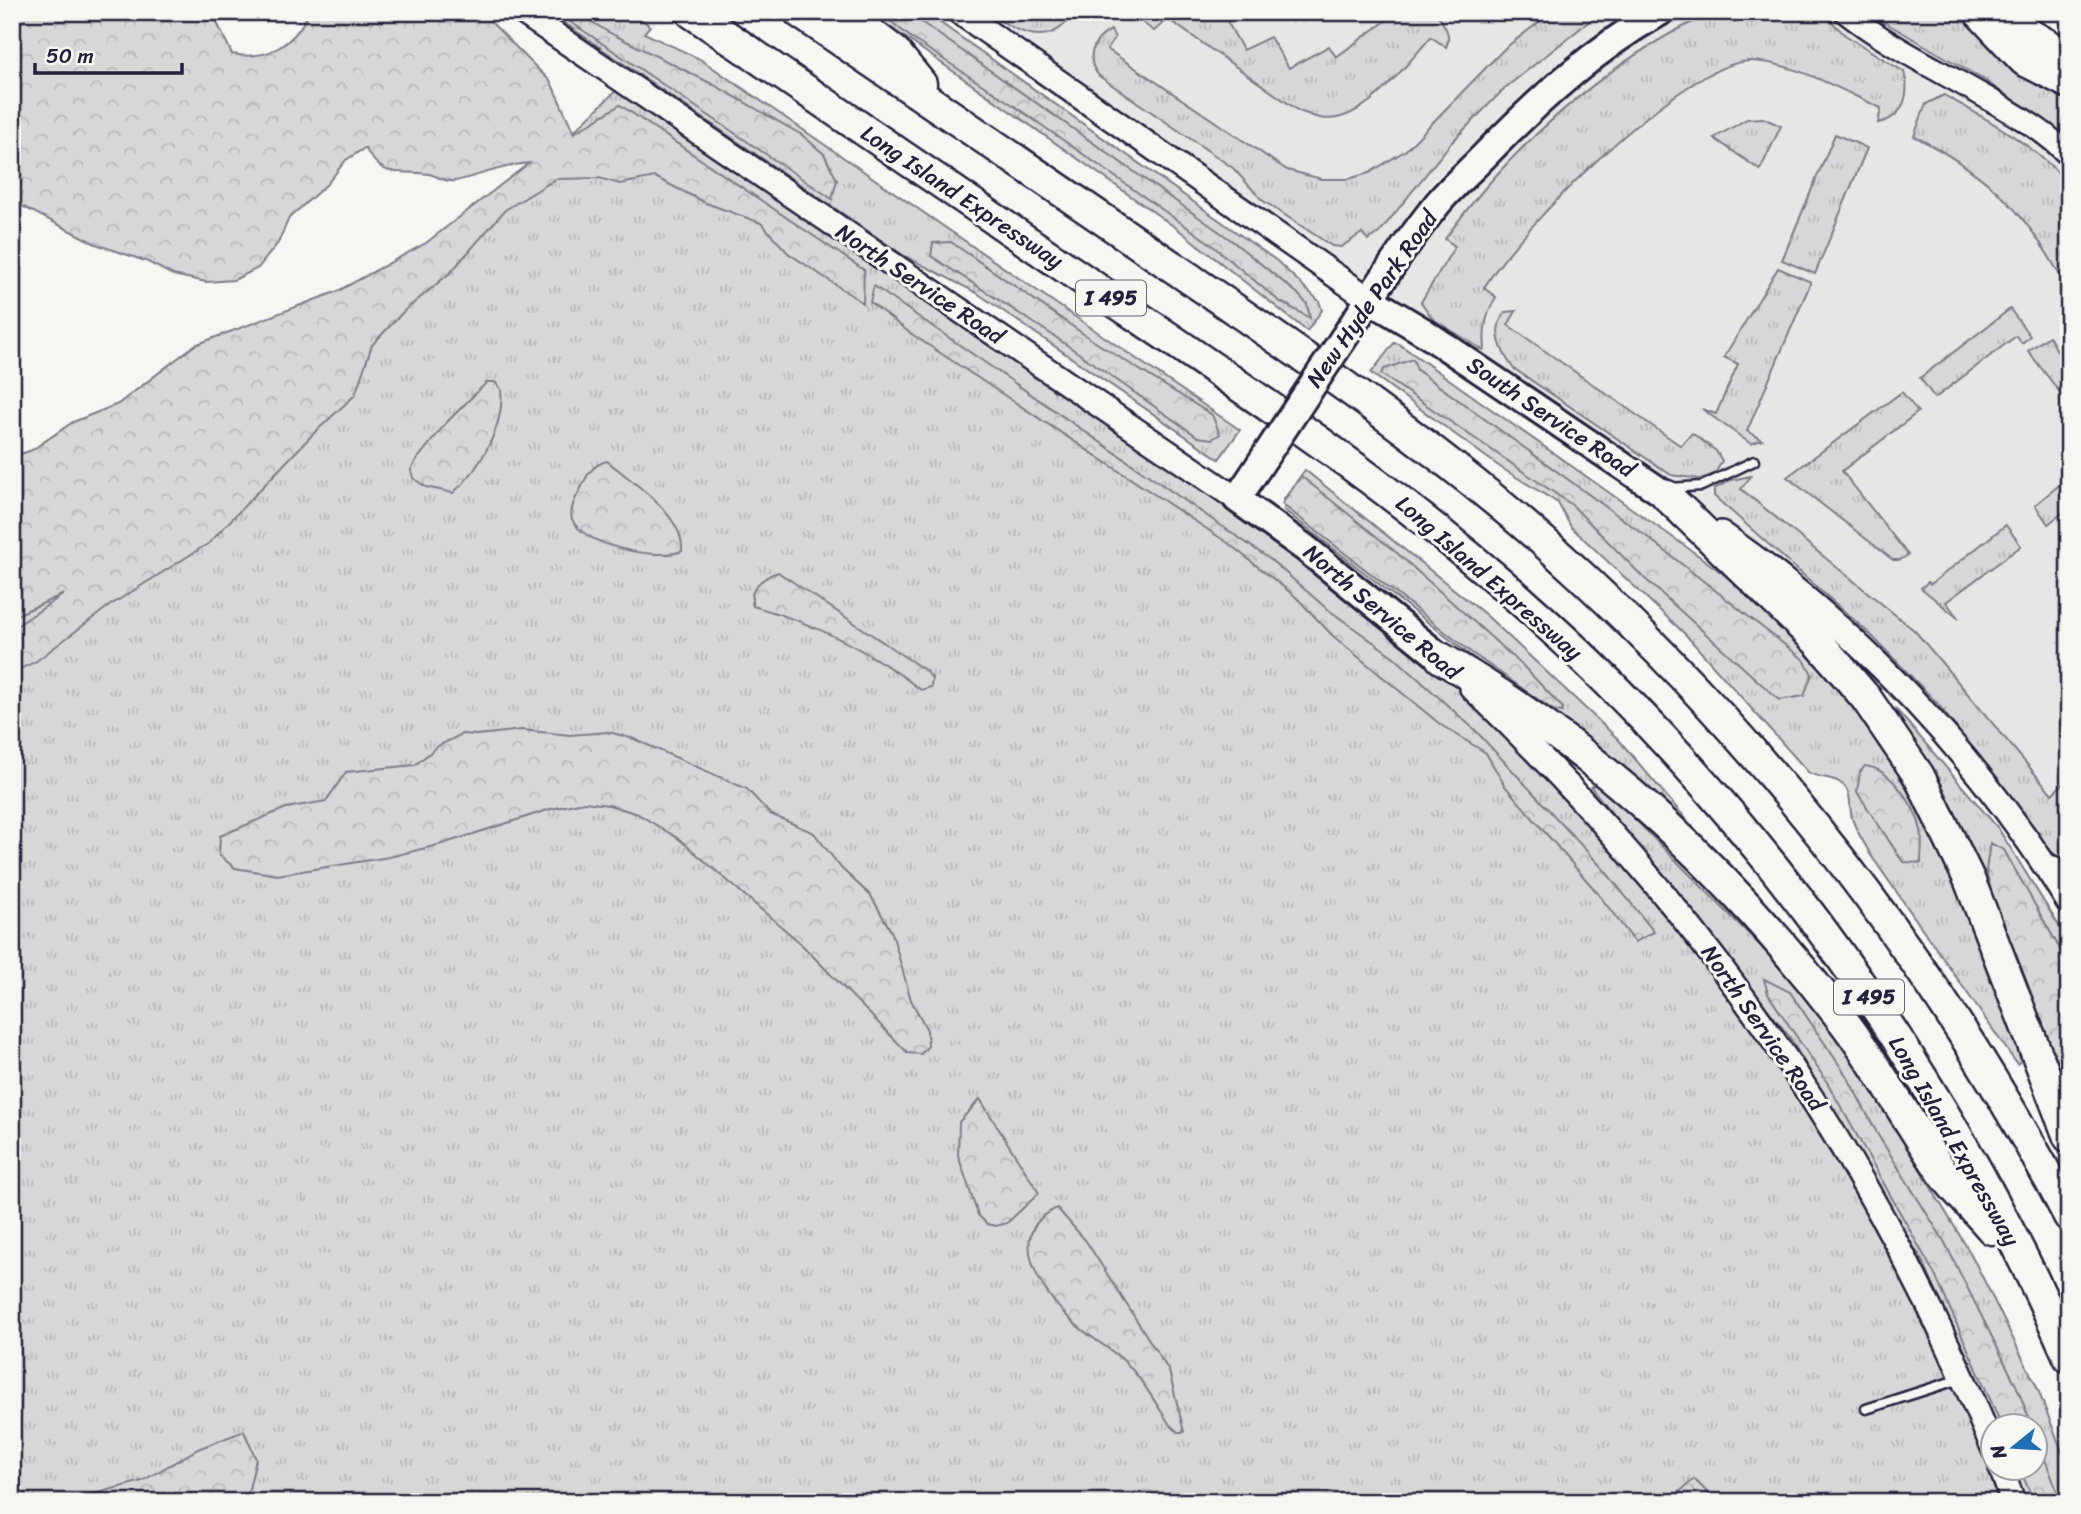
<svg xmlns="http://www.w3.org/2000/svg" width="2081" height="1514" font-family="Sriracha,sans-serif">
<defs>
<pattern id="grass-tufts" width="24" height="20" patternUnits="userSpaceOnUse" patternTransform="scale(1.75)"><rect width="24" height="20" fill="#d7d7d7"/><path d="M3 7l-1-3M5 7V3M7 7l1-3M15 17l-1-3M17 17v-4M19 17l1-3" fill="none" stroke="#b8b8b9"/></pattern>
<pattern id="forest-crowns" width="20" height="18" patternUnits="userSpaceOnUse" patternTransform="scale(1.75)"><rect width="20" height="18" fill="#d7d7d7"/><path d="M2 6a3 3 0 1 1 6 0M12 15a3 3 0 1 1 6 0" fill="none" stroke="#b8b8b9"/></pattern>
</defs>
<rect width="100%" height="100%" fill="#f6f6f2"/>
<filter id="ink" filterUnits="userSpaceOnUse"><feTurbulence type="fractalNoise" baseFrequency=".0143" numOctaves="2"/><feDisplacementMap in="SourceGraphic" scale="14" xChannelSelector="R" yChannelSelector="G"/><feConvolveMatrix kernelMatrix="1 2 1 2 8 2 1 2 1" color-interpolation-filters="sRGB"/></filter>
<g filter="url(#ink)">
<g fill="#e6e6e4">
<polygon points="972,12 1630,12 1551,72 1429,186 1363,277"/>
<polygon points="1691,12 1831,12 1839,22 2004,117 2069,165 2069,887 1842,615 1674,485 1388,293 1472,180 1578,76"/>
</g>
<g fill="url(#grass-tufts)" stroke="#7c7c89" stroke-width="2">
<polygon points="548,12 632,12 650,26 644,33 700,59 1240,430 1219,459 977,293 903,255"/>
<polygon points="869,12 925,12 1277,261 1319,301 1322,310 1307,331 1179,230"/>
<path d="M988,12H1054L1063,18L1067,12H1074C1051,51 1016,33 988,12Z"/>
<path d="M1128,12H1140L1144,18L1154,12H1222L1243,50L1270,37L1289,68L1329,46L1336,57L1398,12H1436C1442,23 1453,34 1446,47L1431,37C1406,64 1362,127 1320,118C1313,117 1306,113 1299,111L1168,19L1154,31Z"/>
<path d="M1552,12H1601L1505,88L1451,143L1379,233L1368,240L1362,233L1341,247L1332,246L1262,200L1233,168L1099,76C1085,59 1092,40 1111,30L1115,38L1107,49L1287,170L1322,179H1348L1369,173L1406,150L1504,49Z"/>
<path d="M1727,12H1822L1845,35L1904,72C1911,95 1903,118 1878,123L1881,108C1842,91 1796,63 1752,61C1686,59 1516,232 1484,288L1496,297C1486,314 1483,329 1485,348L1483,350L1433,319L1421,302L1455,246L1445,239C1507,151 1607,61 1705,16L1711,19Z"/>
<path d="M1867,12H1962C1991,46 2024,82 2069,93V141L1986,81Z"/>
<polygon points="625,82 1362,593 1579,794 1836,1134 2013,1502 12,1502 12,617 121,568"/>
<path d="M1944,95C1990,121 2033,144 2068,183L2069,292C2029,215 1992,176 1914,136L1926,104Z"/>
<polygon points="1763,118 1781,126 1760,170 1714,138 1747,119"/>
<polygon points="1835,134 1867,148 1815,274 1782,260"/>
<polygon points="1778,268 1811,282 1747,431 1762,440 1751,444 1702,409 1716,414 1738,364 1724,357"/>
<polygon points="2010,309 2030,336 2022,343 2016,336 1935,398 1920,378"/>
<path d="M1516,311L1508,325L1681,446L1692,433L1716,451L1722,461L1715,474L1700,479L1671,475L1513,368C1501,351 1491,331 1505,312Z"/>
<polygon points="2049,336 2069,373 2069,404 2028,351"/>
<path d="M1394,343L1399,344C1475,398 1552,452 1628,506C1692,551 1760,595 1812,655C1915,771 1974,916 2021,1061L2017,1064L1870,854C1865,843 1855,830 1852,818C1848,804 1854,791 1839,782C1829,776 1819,779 1808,772L1685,634L1571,527L1558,503L1500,467L1371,373Z"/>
<polygon points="1902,392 1918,412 1842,471 1908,555 1900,560 1893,560 1787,477"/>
<polygon points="1305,470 1486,615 1618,739 1726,866 1540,710 1284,510 1284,499"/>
<polygon points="1751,476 1741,489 1915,631 2052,794 2065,782 2069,787 2069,861 2064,861 2051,851 1937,703 1871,635 1714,496 1714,489 1731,480"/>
<polygon points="2069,477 2069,508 2048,524 2035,505"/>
<polygon points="2006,525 2021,546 1946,602 1959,619 1921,588 1928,582 1931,584"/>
<polygon points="1895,708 1998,828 2069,942 2069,1112 1957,822"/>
<polygon points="1598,782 1826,1012 1972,1256 2036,1385 2069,1469 2069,1502 2028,1502 2013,1469 2036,1468 2036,1426 1995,1426 1924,1264 1789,1036 1591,787"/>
</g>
<g fill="url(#forest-crowns)" stroke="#7c7c89" stroke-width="2">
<path d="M12,12H212L232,54C267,61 294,45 309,12H481L551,82L574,133L620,105L864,270L863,303L788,253L761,223L706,203L655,177L620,184L599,178L556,179L505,210L451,272L403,312L372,345L355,395L312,435L209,543L109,606L35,662L12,673V629L64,594L12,617V457L32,450L73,422L118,404L195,345L338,291L426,243L529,163C504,165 479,176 455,181C446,183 438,176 429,174C395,169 385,181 365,148L346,160L327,184L289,218L278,243L258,268L234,280L206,282L173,275L148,262L96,244L12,201Z"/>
<polygon points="556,12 576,12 608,32 714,85 802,135 824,154 837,180 832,199"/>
<polygon points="879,12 907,12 1231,240 1297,293 1307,304 1310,318 1279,301 1207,241 1010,103 914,40"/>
<polygon points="951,242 1095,342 1212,415 1220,434 1212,439 1198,437 1054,336 931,256 933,243"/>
<polygon points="874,286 1271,560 1326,608 1394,657 1476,731 1606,872 1654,932 1635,942 1595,890 1505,786 1486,753 1441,725 1333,636 1296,597 1228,543 910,333 870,302"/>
<polygon points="1413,359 1417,370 1646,536 1804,660 1812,674 1804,696 1779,700 1642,576 1572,505 1381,374 1384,369"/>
<path d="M487,382H495L501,389C505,425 480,470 453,493L426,487L413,478L411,470L415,462L447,422Z"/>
<path d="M607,461C631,481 685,516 682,551C658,561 582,546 572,519C569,508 577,496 581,488C587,475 592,465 607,461Z"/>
<polygon points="1301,476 1397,553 1522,665 1563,708 1562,712 1553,710 1472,653 1282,504"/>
<path d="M778,572L926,671L932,678L931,687L921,690C871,651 813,623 753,606C747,588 764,577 778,572Z"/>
<polygon points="522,730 570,735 609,732 634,739 747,789 770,814 814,833 842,869 871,896 892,933 911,1000 927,1030 928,1046 921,1054 908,1053 798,941 679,839 638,814 609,805 584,802 551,809 442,844 389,857 277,875 235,868 219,855 220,836 286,808 326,801 346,772 415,765 438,746 462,734 477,735"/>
<path d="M1865,766C1890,768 1916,806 1921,830C1923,840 1921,853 1921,863L1903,862L1857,792L1860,772Z"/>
<polygon points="1990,843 2004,850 2069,965 2069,1097 1997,915 1986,870"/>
<polygon points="1764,979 1790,992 1848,1078 1878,1135 1944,1241 2016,1385 2032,1426 2002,1426 1935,1275 1827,1082 1768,994"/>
<polygon points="980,1099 1039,1193 1007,1223 996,1226 987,1224 978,1215 958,1155 959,1122"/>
<path d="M1057,1208L1086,1241L1169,1371L1184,1432H1178L1170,1425C1156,1404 1142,1378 1123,1360C1107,1346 1087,1336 1072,1321C1041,1292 1002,1233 1057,1208Z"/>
<polygon points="244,1431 256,1459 246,1502 64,1502 142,1481 198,1449"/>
<polygon points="2036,1435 2061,1502 2034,1502 2020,1469 2036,1468"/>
<polygon points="1694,1479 1717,1502 1668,1502"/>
</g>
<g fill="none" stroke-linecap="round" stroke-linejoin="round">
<g stroke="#22223b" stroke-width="13">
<g id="service">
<polyline points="1668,488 1702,486 1754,461"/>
<polyline points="1866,1409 1960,1379"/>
</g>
</g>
<g stroke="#22223b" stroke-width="26">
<g id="tertiary">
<path d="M1845,12C1891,48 1945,73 1994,102C2021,118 2048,133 2069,156"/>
<polyline points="2043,864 2069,872"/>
</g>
</g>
<g stroke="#22223b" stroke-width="28">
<g id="secondary">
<polyline points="522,12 1237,499"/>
<polyline points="959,12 1369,299"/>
<path d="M1721,533C1861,631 1979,758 2069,903"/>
<path d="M1472,688C1704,910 1871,1153 1994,1450"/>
<polyline points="2001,1468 2013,1502"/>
</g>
</g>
<g stroke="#22223b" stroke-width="32">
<g id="primary">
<polyline points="1369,299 1424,332 1667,496"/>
<path d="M1343,339C1374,293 1403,246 1438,203C1453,185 1471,170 1487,153C1539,100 1594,49 1660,12"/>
<polyline points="1268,452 1237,499 1305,548 1441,658"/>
</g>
</g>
<g stroke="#22223b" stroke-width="35">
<g id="motorway">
<path d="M691,12C835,110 978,208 1122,306C1258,398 1394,489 1518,598C1751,802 1945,1073 2069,1357"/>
<path d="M799,12C929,100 1059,189 1189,278C1315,364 1440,449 1553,550C1765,741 1937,964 2069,1216"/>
<polyline points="843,12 895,52 921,84"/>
<polyline points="1979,12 2024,60 2069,83"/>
<polyline points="2009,12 2029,34 2069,57"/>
<polyline points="1667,496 1818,642 1866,698 1919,776 1969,879 2069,1137"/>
<path d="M1441,658C1604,753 1734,877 1847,1026C1882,1073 1910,1125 1943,1173C1957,1193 1976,1210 1992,1229"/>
</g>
</g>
<use href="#service" stroke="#f6f6f2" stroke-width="8"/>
<use href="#tertiary" stroke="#f6f6f2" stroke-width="21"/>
<use href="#secondary" stroke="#f6f6f2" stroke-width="23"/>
<use href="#primary" stroke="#f6f6f2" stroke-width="26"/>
<use href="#motorway" stroke="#f6f6f2" stroke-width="30"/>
<g stroke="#22223b" stroke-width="32" stroke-linecap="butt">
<polyline id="primary-bridge" points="1268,452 1343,339"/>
</g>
<use href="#primary-bridge" stroke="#f6f6f2" stroke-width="26"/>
</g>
</g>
<g text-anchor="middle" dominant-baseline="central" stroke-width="6" stroke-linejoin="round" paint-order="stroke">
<g fill="#f6f6f2" stroke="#626272" stroke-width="2">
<rect x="1076" y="280.5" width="70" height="35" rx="5"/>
<rect x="1834" y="979.5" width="70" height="35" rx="5"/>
</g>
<g font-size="21" font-weight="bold" fill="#22223b">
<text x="1111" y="298">I 495</text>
<text x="1869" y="997">I 495</text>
</g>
<g font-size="23" fill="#22223b" stroke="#f6f6f2">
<text transform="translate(962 197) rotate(34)">Long Island Expressway</text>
<text transform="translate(920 284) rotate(34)">North Service Road</text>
<text transform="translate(1372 299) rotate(-55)">New Hyde Park Road</text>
<text transform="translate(1551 417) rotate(34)">South Service Road</text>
<text transform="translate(1489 578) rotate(41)">Long Island Expressway</text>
<text transform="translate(1382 612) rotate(40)">North Service Road</text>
<text transform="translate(1763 1028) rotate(55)">North Service Road</text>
<text transform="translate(1954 1141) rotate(60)">Long Island Expressway</text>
</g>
</g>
<rect width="2081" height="1514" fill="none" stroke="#f6f6f2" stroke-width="42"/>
<rect x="21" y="21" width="2039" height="1472" fill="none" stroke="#22223b" stroke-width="2.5" filter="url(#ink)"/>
<g transform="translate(2014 1447) rotate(252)"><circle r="33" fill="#f6f6f2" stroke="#a1a1a9" stroke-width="2"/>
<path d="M0-5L12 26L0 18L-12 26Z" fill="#1f6fb2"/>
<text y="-10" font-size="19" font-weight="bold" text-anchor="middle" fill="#22223b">N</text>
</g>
<path d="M35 63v10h147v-10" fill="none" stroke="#22223b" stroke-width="3.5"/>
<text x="46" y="63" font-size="21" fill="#22223b" stroke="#f6f6f2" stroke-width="5" paint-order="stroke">50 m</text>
</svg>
